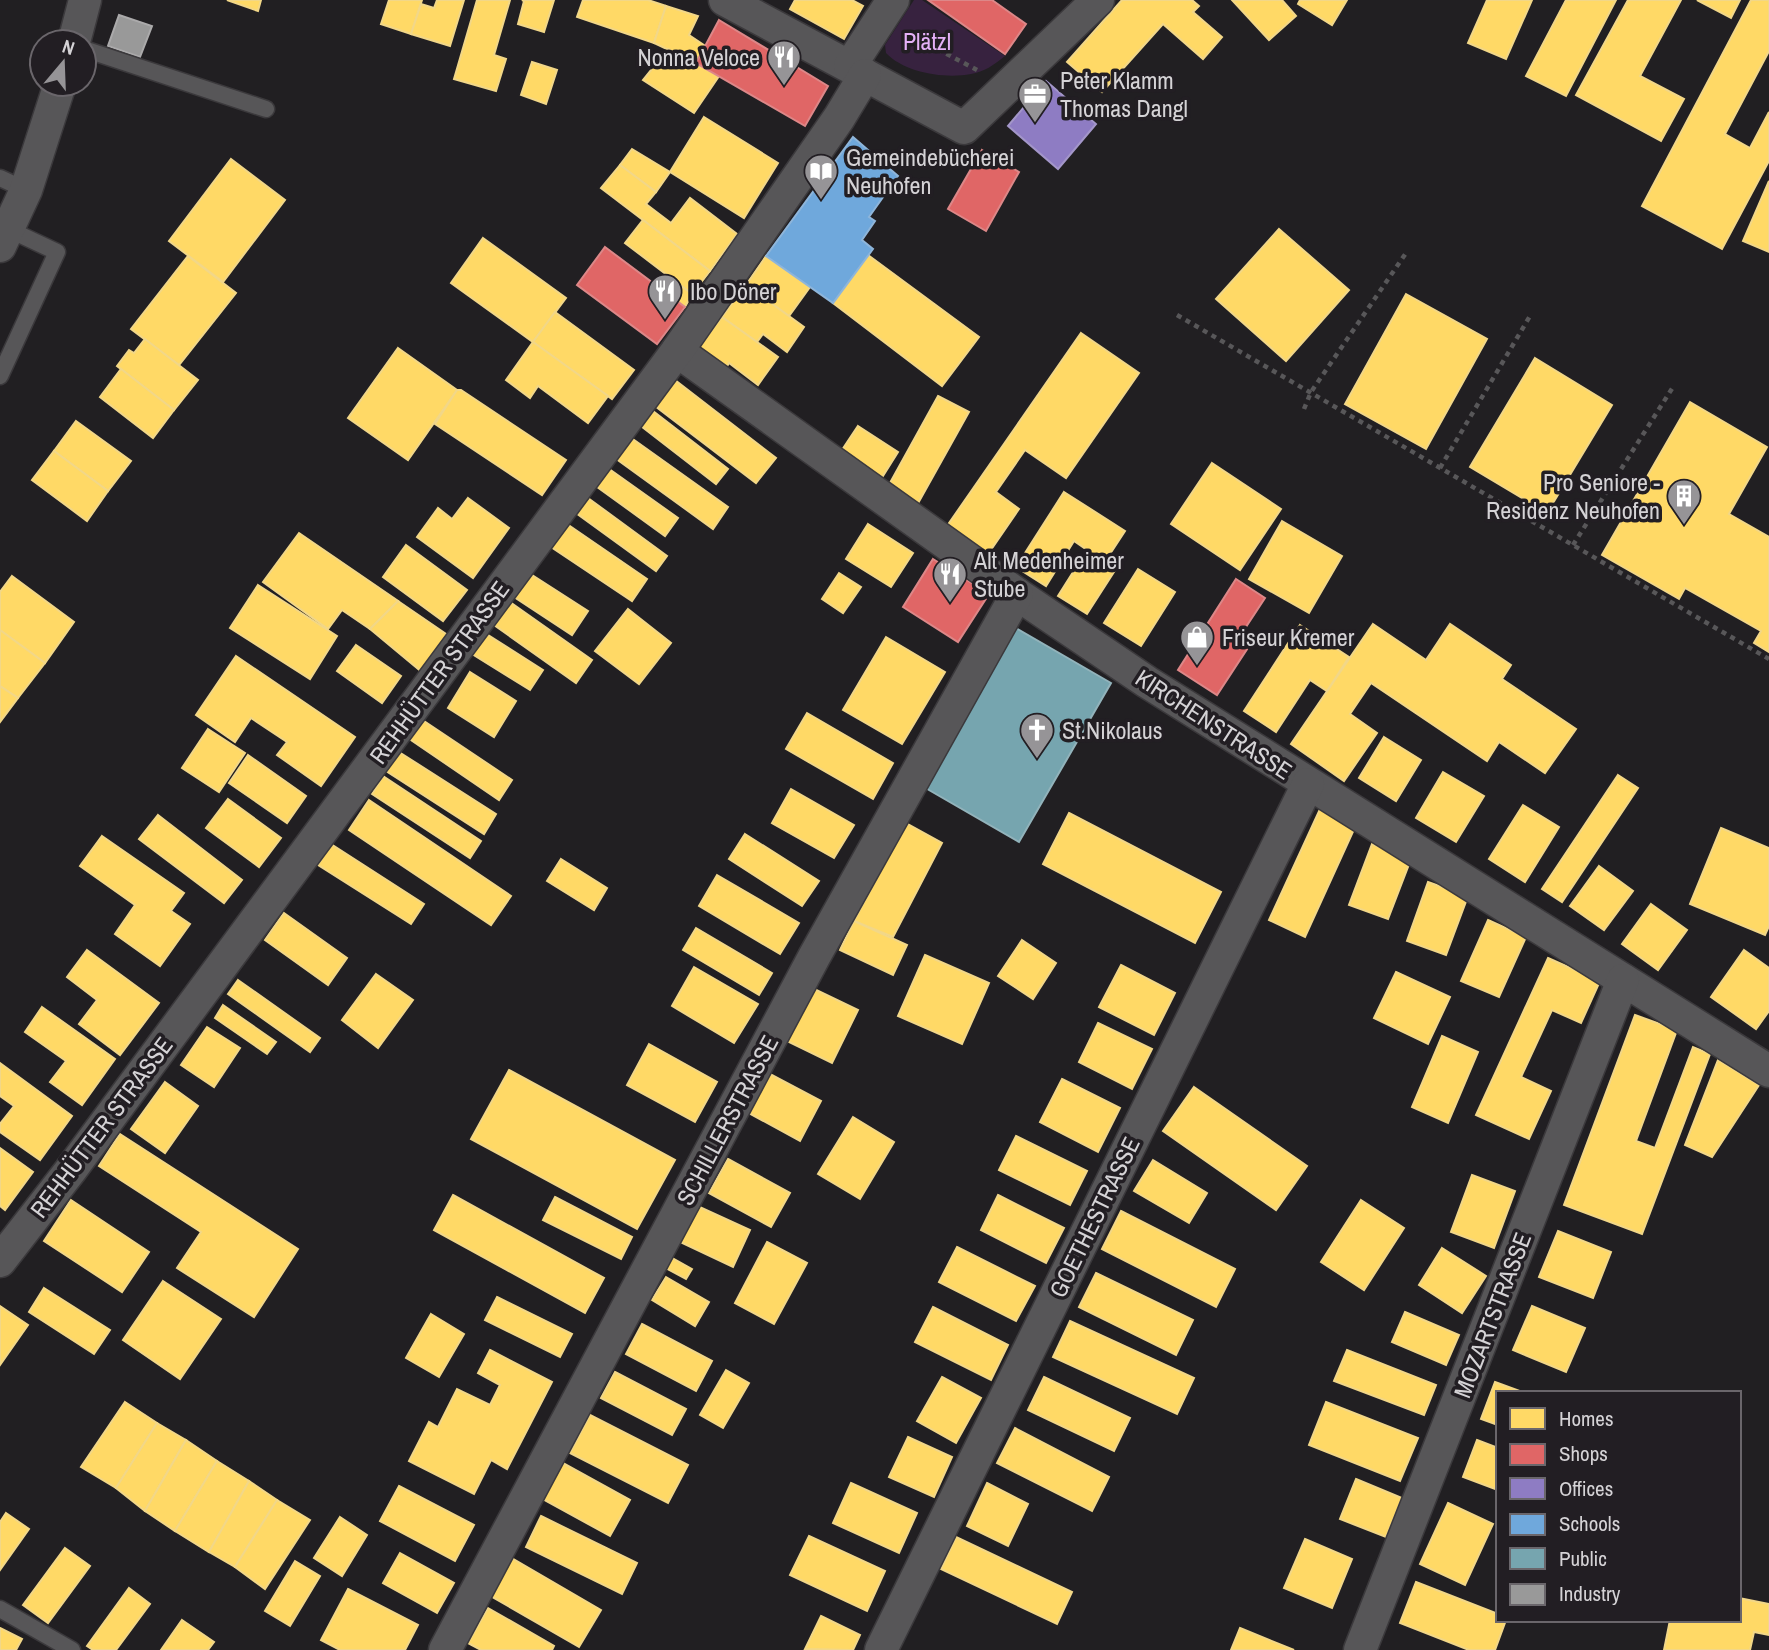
<svg xmlns="http://www.w3.org/2000/svg" width="1769" height="1650" font-family="'Archivo Narrow',sans-serif">
<rect width="100%" height="100%" fill="#211f22"/>
<path fill="#37223f" d="M914,0H922L1005,56C994,65 984,72 971,74C945,79 905,73 886,53L885,45Z"/>
<g fill="#ffd966" stroke="#f2d788" stroke-width="2">
<polygon points="227,0 261,0 258,11"/>
<polygon points="389,0 422,0 411,34 381,24"/>
<polygon points="437,0 464,0 450,46 411,34 421,4 434,8"/>
<polygon points="477,0 510,0 494,55 506,59 496,91 454,79"/>
<polygon points="522,0 554,0 544,32 518,24 524,1"/>
<polygon points="583,0 648,0 666,6 654,43 577,17"/>
<polygon points="795,0 852,0 863,6 844,39 790,9"/>
<polygon points="1122,0 1192,0 1199,6 1193,12 1222,37 1203,59 1163,24 1102,92 1067,62"/>
<polygon points="1232,0 1282,0 1296,16 1269,40"/>
<polygon points="1300,0 1347,0 1332,25 1298,4"/>
<polygon points="1487,0 1532,0 1506,59 1468,43"/>
<polygon points="1566,0 1616,0 1566,96 1526,76"/>
<polygon points="1628,0 1681,0 1640,76 1684,99 1661,141 1576,95"/>
<polygon points="1697,0 1740,0 1731,18"/>
<polygon points="1751,0 1769,0 1769,51 1725,134 1750,148 1769,112 1769,161 1722,249 1642,206"/>
<polygon points="666,6 698,16 689,35 704,45 696,63 654,43"/>
<polygon points="668,49 719,76 694,113 643,80"/>
<polygon points="532,62 557,70 546,104 521,95"/>
<polygon points="704,117 778,163 744,218 670,172"/>
<polygon points="632,149 670,172 656,192 620,165"/>
<polygon points="231,159 285,200 223,282 169,241"/>
<polygon points="620,165 656,192 646,204 671,223 690,198 737,234 710,271 601,188"/>
<polygon points="1769,181 1769,252 1743,241"/>
<polygon points="643,220 710,271 692,294 625,243"/>
<polygon points="1279,229 1349,290 1286,361 1216,299"/>
<polygon points="483,238 566,298 533,342 451,283"/>
<polygon points="868,255 979,337 942,386 833,303"/>
<polygon points="188,256 236,293 179,365 131,329"/>
<polygon points="766,256 810,287 789,316 746,285"/>
<polygon points="668,276 692,294 685,307 659,288"/>
<polygon points="746,285 804,327 787,352 763,334 757,342 722,317"/>
<polygon points="1406,294 1487,339 1426,449 1345,404"/>
<polygon points="555,312 634,370 612,399 533,342"/>
<polygon points="722,317 778,357 758,385 729,363 726,368 699,347"/>
<polygon points="1081,333 1139,373 1066,478 1025,450 996,492 1019,509 988,554 947,526"/>
<polygon points="145,339 198,380 174,410 117,366 129,350 134,353"/>
<polygon points="533,342 608,396 588,423 538,386 530,398 506,380"/>
<polygon points="398,348 457,390 408,460 348,418"/>
<polygon points="1535,358 1612,405 1547,513 1470,467"/>
<polygon points="121,369 174,410 153,438 100,397"/>
<polygon points="675,380 776,458 756,483 655,406"/>
<polygon points="457,390 461,390 566,460 542,495 435,424"/>
<polygon points="938,396 969,412 916,507 886,490"/>
<polygon points="1690,402 1767,447 1729,514 1769,537 1769,652 1754,643 1761,631 1685,588 1679,599 1602,555"/>
<polygon points="653,411 728,469 716,484 641,426"/>
<polygon points="76,421 131,461 108,491 54,451"/>
<polygon points="858,426 898,452 881,479 840,453"/>
<polygon points="630,437 728,507 713,529 615,458"/>
<polygon points="54,451 108,491 87,521 32,480"/>
<polygon points="1212,463 1281,509 1240,570 1171,524"/>
<polygon points="605,466 678,518 665,536 593,484"/>
<polygon points="1064,492 1125,531 1110,554 1121,561 1087,614 1058,596 1087,550 1074,541 1046,586 1016,567"/>
<polygon points="468,498 509,528 473,578 417,537 438,508 452,519"/>
<polygon points="588,498 667,556 656,571 576,513"/>
<polygon points="1282,521 1342,556 1309,613 1249,579"/>
<polygon points="567,524 647,579 632,601 551,547"/>
<polygon points="868,524 913,553 891,587 846,559"/>
<polygon points="299,533 398,601 370,629 342,610 328,629 263,582"/>
<polygon points="406,545 467,590 443,621 383,577"/>
<polygon points="1138,569 1175,592 1141,646 1104,623"/>
<polygon points="529,573 588,611 572,635 514,597"/>
<polygon points="839,573 861,587 843,613 822,599"/>
<polygon points="12,576 74,622 45,663 0,630 0,592"/>
<polygon points="258,585 337,636 310,679 230,628"/>
<polygon points="398,601 449,636 423,673 370,629"/>
<polygon points="510,602 592,660 576,683 494,625"/>
<polygon points="628,609 671,643 639,684 595,651"/>
<polygon points="1373,624 1426,660 1450,624 1511,665 1502,679 1576,729 1545,773 1499,742 1487,761 1371,683 1350,714 1377,733 1344,781 1291,744"/>
<polygon points="1300,625 1349,657 1327,691 1310,680 1276,732 1244,711"/>
<polygon points="0,630 45,663 18,698 0,686"/>
<polygon points="485,633 543,670 530,690 472,654"/>
<polygon points="886,637 945,672 902,744 843,710"/>
<polygon points="356,645 401,676 382,703 337,671"/>
<polygon points="236,656 355,737 321,786 277,755 287,742 251,718 235,742 196,715"/>
<polygon points="470,672 516,701 494,737 448,708"/>
<polygon points="0,686 18,698 0,722"/>
<polygon points="807,713 893,763 873,799 786,749"/>
<polygon points="421,719 512,780 499,800 408,738"/>
<polygon points="208,729 245,753 219,792 182,768"/>
<polygon points="1384,737 1421,760 1396,801 1359,778"/>
<polygon points="399,752 496,814 484,834 386,771"/>
<polygon points="248,755 306,796 287,823 229,783"/>
<polygon points="1443,772 1484,796 1456,842 1416,818"/>
<polygon points="1618,775 1638,788 1562,902 1542,889"/>
<polygon points="383,776 481,841 470,858 372,794"/>
<polygon points="791,789 854,825 834,858 772,823"/>
<polygon points="228,799 281,838 259,867 206,828"/>
<polygon points="369,800 511,896 491,925 349,830"/>
<polygon points="1523,805 1559,827 1525,882 1489,859"/>
<polygon points="1320,809 1356,825 1305,937 1269,920"/>
<polygon points="1069,813 1221,892 1195,943 1043,864"/>
<polygon points="158,815 242,880 224,903 139,839"/>
<polygon points="906,823 942,843 893,937 854,921"/>
<polygon points="1721,828 1769,848 1769,926 1765,935 1690,904"/>
<polygon points="745,834 819,881 802,906 729,859"/>
<polygon points="102,836 184,893 171,911 190,924 160,966 115,934 135,905 80,866"/>
<polygon points="331,844 424,904 411,924 318,865"/>
<polygon points="1372,844 1411,859 1388,919 1349,905"/>
<polygon points="561,859 607,888 594,910 547,881"/>
<polygon points="1599,866 1633,891 1604,930 1570,906"/>
<polygon points="717,875 799,923 780,954 699,906"/>
<polygon points="1428,882 1468,896 1446,955 1407,941"/>
<polygon points="1651,904 1687,930 1658,970 1622,944"/>
<polygon points="284,913 347,958 328,985 265,940"/>
<polygon points="1488,920 1526,937 1499,997 1461,981"/>
<polygon points="854,921 907,945 893,975 840,950"/>
<polygon points="696,928 772,973 759,995 683,950"/>
<polygon points="1022,940 1056,963 1033,999 998,976"/>
<polygon points="87,950 159,1003 120,1055 79,1024 97,1000 67,977"/>
<polygon points="1744,950 1769,968 1769,1011 1756,1029 1711,997"/>
<polygon points="925,955 989,983 962,1044 898,1016"/>
<polygon points="1548,958 1600,981 1581,1023 1552,1010 1521,1077 1551,1091 1529,1139 1476,1115"/>
<polygon points="1121,965 1175,993 1154,1035 1099,1007"/>
<polygon points="694,967 758,1004 734,1043 672,1006"/>
<polygon points="1396,972 1450,997 1428,1044 1374,1018"/>
<polygon points="376,974 413,1000 378,1048 342,1020"/>
<polygon points="238,980 320,1038 310,1052 228,994"/>
<polygon points="810,987 858,1010 832,1063 785,1040"/>
<polygon points="223,1005 276,1042 267,1054 215,1018"/>
<polygon points="42,1007 115,1059 82,1105 50,1082 66,1061 25,1032"/>
<polygon points="1635,1015 1677,1030 1636,1141 1655,1148 1693,1047 1710,1054 1642,1234 1564,1205"/>
<polygon points="1098,1023 1152,1049 1132,1089 1079,1062"/>
<polygon points="207,1027 240,1048 214,1087 181,1065"/>
<polygon points="1442,1036 1478,1052 1448,1123 1412,1107"/>
<polygon points="649,1044 717,1082 695,1122 627,1085"/>
<polygon points="1718,1060 1759,1085 1712,1157 1685,1145"/>
<polygon points="0,1063 72,1116 40,1160 0,1132 0,1124 14,1106 0,1096"/>
<polygon points="509,1070 675,1160 637,1229 471,1139"/>
<polygon points="768,1073 821,1101 800,1141 747,1112"/>
<polygon points="1062,1079 1120,1108 1098,1152 1040,1122"/>
<polygon points="165,1082 198,1106 165,1153 131,1129"/>
<polygon points="1194,1087 1307,1166 1276,1210 1163,1131"/>
<polygon points="853,1117 894,1142 860,1199 818,1174"/>
<polygon points="120,1134 298,1249 254,1317 177,1268 201,1232 99,1166"/>
<polygon points="1016,1136 1087,1171 1070,1205 999,1170"/>
<polygon points="0,1148 33,1172 5,1210 0,1206"/>
<polygon points="728,1159 790,1193 771,1227 709,1193"/>
<polygon points="1153,1160 1207,1193 1189,1223 1134,1191"/>
<polygon points="1472,1175 1515,1191 1494,1248 1451,1232"/>
<polygon points="453,1195 604,1278 585,1313 434,1230"/>
<polygon points="998,1195 1064,1228 1046,1263 981,1230"/>
<polygon points="555,1197 632,1237 621,1259 543,1220"/>
<polygon points="71,1200 149,1252 122,1292 44,1241"/>
<polygon points="1361,1200 1404,1228 1364,1290 1321,1262"/>
<polygon points="693,1204 750,1230 733,1267 676,1240"/>
<polygon points="1121,1211 1235,1269 1216,1307 1102,1249"/>
<polygon points="1558,1231 1611,1252 1593,1298 1539,1277"/>
<polygon points="767,1242 807,1263 774,1324 735,1303"/>
<polygon points="957,1247 1035,1286 1016,1321 939,1282"/>
<polygon points="1442,1248 1486,1276 1462,1313 1419,1285"/>
<polygon points="667,1255 692,1269 686,1279 662,1266"/>
<polygon points="1096,1273 1193,1320 1176,1355 1079,1307"/>
<polygon points="666,1277 709,1302 695,1326 652,1300"/>
<polygon points="163,1281 221,1319 180,1379 123,1340"/>
<polygon points="44,1288 110,1330 94,1354 29,1312"/>
<polygon points="497,1297 572,1334 560,1357 485,1320"/>
<polygon points="0,1306 28,1325 0,1365"/>
<polygon points="1532,1306 1585,1328 1566,1372 1513,1350"/>
<polygon points="933,1307 1008,1345 991,1380 915,1342"/>
<polygon points="1405,1312 1459,1335 1446,1365 1392,1342"/>
<polygon points="431,1314 464,1334 439,1377 406,1358"/>
<polygon points="1070,1321 1194,1378 1177,1414 1053,1357"/>
<polygon points="642,1324 712,1361 696,1391 626,1354"/>
<polygon points="490,1350 552,1382 507,1469 491,1460 474,1494 409,1461 429,1422 438,1427 457,1389 490,1405 500,1385 478,1373"/>
<polygon points="1347,1350 1436,1385 1424,1415 1334,1381"/>
<polygon points="726,1370 749,1383 723,1428 700,1415"/>
<polygon points="615,1372 686,1409 672,1435 601,1398"/>
<polygon points="942,1377 981,1398 956,1443 917,1421"/>
<polygon points="1044,1377 1130,1418 1114,1451 1028,1410"/>
<polygon points="1495,1382 1525,1393 1498,1393 1498,1425 1481,1419"/>
<polygon points="125,1402 157,1423 116,1488 81,1467"/>
<polygon points="1326,1402 1418,1438 1400,1481 1309,1445"/>
<polygon points="590,1415 688,1465 668,1503 570,1453"/>
<polygon points="157,1423 186,1440 145,1511 116,1488"/>
<polygon points="1015,1428 1109,1477 1092,1511 997,1463"/>
<polygon points="908,1437 952,1457 934,1497 889,1477"/>
<polygon points="186,1440 217,1461 175,1531 145,1511"/>
<polygon points="1477,1440 1498,1448 1498,1490 1463,1477"/>
<polygon points="217,1461 249,1481 209,1552 175,1531"/>
<polygon points="561,1462 630,1500 610,1536 541,1498"/>
<polygon points="1356,1479 1402,1498 1386,1537 1340,1519"/>
<polygon points="249,1481 277,1500 235,1567 209,1552"/>
<polygon points="851,1483 917,1513 899,1553 833,1523"/>
<polygon points="987,1483 1028,1504 1008,1546 967,1526"/>
<polygon points="399,1486 474,1525 455,1561 380,1521"/>
<polygon points="277,1500 310,1520 265,1589 235,1567"/>
<polygon points="1448,1503 1493,1524 1465,1585 1420,1564"/>
<polygon points="6,1513 29,1529 0,1570 0,1522"/>
<polygon points="541,1516 637,1563 622,1594 526,1547"/>
<polygon points="340,1517 367,1535 342,1576 314,1558"/>
<polygon points="809,1536 885,1571 867,1611 790,1575"/>
<polygon points="956,1537 1072,1592 1057,1624 941,1569"/>
<polygon points="1305,1539 1352,1559 1332,1608 1284,1588"/>
<polygon points="65,1548 90,1566 48,1623 23,1605"/>
<polygon points="400,1553 454,1583 437,1613 383,1583"/>
<polygon points="510,1557 601,1610 579,1647 489,1595"/>
<polygon points="295,1561 320,1576 290,1626 265,1611"/>
<polygon points="1416,1582 1498,1614 1498,1620 1506,1620 1495,1650 1469,1650 1400,1623"/>
<polygon points="129,1588 150,1604 116,1650 93,1650 87,1646"/>
<polygon points="348,1589 418,1625 405,1650 340,1650 321,1640"/>
<polygon points="1739,1598 1769,1604 1769,1635 1754,1632 1750,1650 1664,1650 1670,1620 1739,1620"/>
<polygon points="488,1608 554,1646 552,1650 481,1650 468,1643"/>
<polygon points="821,1616 860,1635 853,1650 805,1649"/>
<polygon points="182,1620 214,1642 208,1650 161,1650"/>
<polygon points="0,1628 22,1639 16,1650 0,1650"/>
<polygon points="1240,1628 1294,1650 1231,1650"/>
</g>
<g fill="#e06666" stroke="#dd8788" stroke-width="2">
<polygon points="928,0 992,0 1026,24 1005,54"/>
<polygon points="719,20 828,86 805,126 696,63"/>
<polygon points="982,150 1019,172 986,231 948,209"/>
<polygon points="605,247 685,307 657,344 577,285"/>
<polygon points="933,559 989,594 958,642 903,607"/>
<polygon points="1236,579 1265,598 1244,630 1255,637 1217,695 1178,670"/>
</g>
<polygon fill="#8e7cc3" stroke="#a396c9" stroke-width="2" points="1046,81 1096,124 1058,169 1008,126"/>
<polygon fill="#6fa8dc" stroke="#8eb5da" stroke-width="2" points="853,137 898,176 869,217 875,221 862,240 873,249 833,303 766,256"/>
<polygon fill="#76a5af" stroke="#92b3bb" stroke-width="2" points="1014,627 1111,683 1019,842 922,786"/>
<polygon fill="#999" stroke="#abaaab" stroke-width="2" points="119,15 152,26 140,57 108,46"/>
<g fill="none" stroke-linecap="round" stroke-linejoin="round">
<g stroke="#3b393c" stroke-width="19">
<g id="service">
<polyline points="84,49 266,109"/>
<polyline points="0,178 26,190"/>
<polyline points="0,376 57,252 8,229"/>
<polyline points="0,1609 72,1650"/>
</g>
</g>
<g stroke="#3b393c" stroke-width="35">
<g id="minor">
<polyline points="725,0 964,128 1098,0"/>
<polyline points="74,42 85,0"/>
<polyline points="850,66 893,0"/>
<polyline points="0,246 26,190 60,84"/>
<polyline points="677,351 1017,594 1147,682 1769,1071"/>
<polyline points="0,1261 70,1171 677,351 839,118 865,75"/>
<polyline points="445,1650 814,957 1017,594"/>
<polyline points="881,1650 1308,784"/>
<polyline points="1360,1650 1623,980"/>
</g>
</g>
<g stroke="#585759" stroke-width="4.5" stroke-dasharray="5 5" stroke-linecap="butt">
<polyline points="911,35 977,70"/>
<polyline points="1177,315 1769,659"/>
<polyline points="1304,409 1311,392 1406,253"/>
<polyline points="1440,468 1530,316"/>
<polyline points="1573,545 1673,387"/>
</g>
<use href="#service" stroke="#575658" stroke-width="16"/>
<use href="#minor" stroke="#575658" stroke-width="32"/>
</g>
<defs>
<g id="restaurant-pin" transform="scale(1.75)"><path d="M0 17L-7.5 6A9.5 9.5 0 1 1 7.5 6Z" fill="#969497" stroke="#221e23"/><path d="M-5-6h1v4h1v-4h1v4h1v-4h1v5L-1.5 .5V6h-2V.5L-5-1ZM5-6V6H3V1.5H1.5Q1.5-4 5-6Z" fill="#fff"/></g>
<g id="office-pin" transform="scale(1.75)"><path d="M0 17L-7.5 6A9.5 9.5 0 1 1 7.5 6Z" fill="#969497" stroke="#221e23"/><path d="M-6-3h4V-5.5h4V-3h4V5H-6ZM-1-4.5V-3h2v-1.5ZM-6 0V1H6V0Z" fill="#fff"/></g>
<g id="library-pin" transform="scale(1.75)"><path d="M0 17L-7.5 6A9.5 9.5 0 1 1 7.5 6Z" fill="#969497" stroke="#221e23"/><path d="M-6-4Q-3-5.5-.7-3.5V5Q-3 3-6 4ZM6-4Q3-5.5 .7-3.5V5Q3 3 6 4Z" fill="#fff"/></g>
<g id="building-pin" transform="scale(1.75)"><path d="M0 17L-7.5 6A9.5 9.5 0 1 1 7.5 6Z" fill="#969497" stroke="#221e23"/><path d="M-4-6H4V6H1V3H-1V6H-4ZM-2.5-4.3h1.7v1.8h-1.7ZM.8-4.3h1.7v1.8H.8ZM-2.5-1h1.7V.8h-1.7ZM.8-1h1.7V.8H.8Z" fill="#fff"/></g>
<g id="shop-pin" transform="scale(1.75)"><path d="M0 17L-7.5 6A9.5 9.5 0 1 1 7.5 6Z" fill="#969497" stroke="#221e23"/><path d="M-5-2.5h2.3a2.7 3.5 0 0 1 5.4 0H5L5.5 6h-11ZM-1.5-2.5h3a1.5 2.3 0 0 0-3 0Z" fill="#fff"/></g>
<g id="church-pin" transform="scale(1.75)"><path d="M0 17L-7.5 6A9.5 9.5 0 1 1 7.5 6Z" fill="#969497" stroke="#221e23"/><path d="M-1.2-6h2.4v3.5h3.3v2.4h-3.3V6h-2.4V-.1h-3.3v-2.4h3.3Z" fill="#fff"/></g>
</defs>
<g fill-rule="evenodd">
<use href="#restaurant-pin" x="784" y="57"/>
<use href="#office-pin" x="1035" y="94"/>
<use href="#library-pin" x="821" y="171"/>
<use href="#restaurant-pin" x="665" y="291"/>
<use href="#building-pin" x="1684" y="496"/>
<use href="#restaurant-pin" x="950" y="574"/>
<use href="#shop-pin" x="1197" y="637"/>
<use href="#church-pin" x="1037" y="730"/>
</g>
<g text-anchor="middle" dominant-baseline="central" stroke-width="7" stroke-linejoin="round" paint-order="stroke">
<g font-size="24" fill="#e4b1f7" stroke="#221e23">
<text x="927" y="41">Plätzl</text>
</g>
<g font-size="24" fill="#d5d3d6" stroke="#221e23" text-anchor="start">
<text x="760" y="57" text-anchor="end">Nonna Veloce</text>
<text x="1060" y="80">Peter Klamm<tspan x="1060" dy="28">Thomas Dangl</tspan></text>
<text x="846" y="157">Gemeindebücherei<tspan x="846" dy="28">Neuhofen</tspan></text>
<text x="690" y="291">Ibo Döner</text>
<text x="1660" y="482" text-anchor="end">Pro Seniore -<tspan x="1660" dy="28">Residenz Neuhofen</tspan></text>
<text x="974" y="560">Alt Medenheimer<tspan x="974" dy="28">Stube</tspan></text>
<text x="1222" y="637">Friseur Kremer</text>
<text x="1062" y="730">St.Nikolaus</text>
</g>
<g font-size="24" fill="#d5d3d6" stroke="#221e23">
<text transform="translate(439 672) rotate(-54)">REHHÜTTER STRASSE</text>
<text transform="translate(1214 724) rotate(33)">KIRCHENSTRASSE</text>
<text transform="translate(727 1120) rotate(-62)">SCHILLERSTRASSE</text>
<text transform="translate(101 1127) rotate(-53)">REHHÜTTER STRASSE</text>
<text transform="translate(1094 1217) rotate(-64)">GOETHESTRASSE</text>
<text transform="translate(1492 1315) rotate(-69)">MOZARTSTRASSE</text>
</g>
</g>
<rect x="1496" y="1391" width="245" height="231" fill="#221e23" stroke="#6a666b" stroke-width="2"/>
<rect x="1510" y="1408" width="35" height="21" fill="#ffd966" stroke="#6a666b" stroke-width="2"/>
<text x="1559" y="1426" font-size="21" fill="#d5d3d6">Homes</text>
<rect x="1510" y="1444" width="35" height="21" fill="#e06666" stroke="#6a666b" stroke-width="2"/>
<text x="1559" y="1461" font-size="21" fill="#d5d3d6">Shops</text>
<rect x="1510" y="1478" width="35" height="21" fill="#8e7cc3" stroke="#6a666b" stroke-width="2"/>
<text x="1559" y="1496" font-size="21" fill="#d5d3d6">Offices</text>
<rect x="1510" y="1514" width="35" height="21" fill="#6fa8dc" stroke="#6a666b" stroke-width="2"/>
<text x="1559" y="1531" font-size="21" fill="#d5d3d6">Schools</text>
<rect x="1510" y="1548" width="35" height="21" fill="#76a5af" stroke="#6a666b" stroke-width="2"/>
<text x="1559" y="1566" font-size="21" fill="#d5d3d6">Public</text>
<rect x="1510" y="1584" width="35" height="21" fill="#999999" stroke="#6a666b" stroke-width="2"/>
<text x="1559" y="1601" font-size="21" fill="#d5d3d6">Industry</text>
<g transform="translate(63 63) rotate(19)"><circle r="33" fill="#221e23" stroke="#6a666b" stroke-width="2"/>
<path d="M0-5L12 26L0 18L-12 26Z" fill="#969497"/>
<text y="-10" font-size="19" font-weight="bold" text-anchor="middle" fill="#d5d3d6">N</text>
</g>
</svg>
